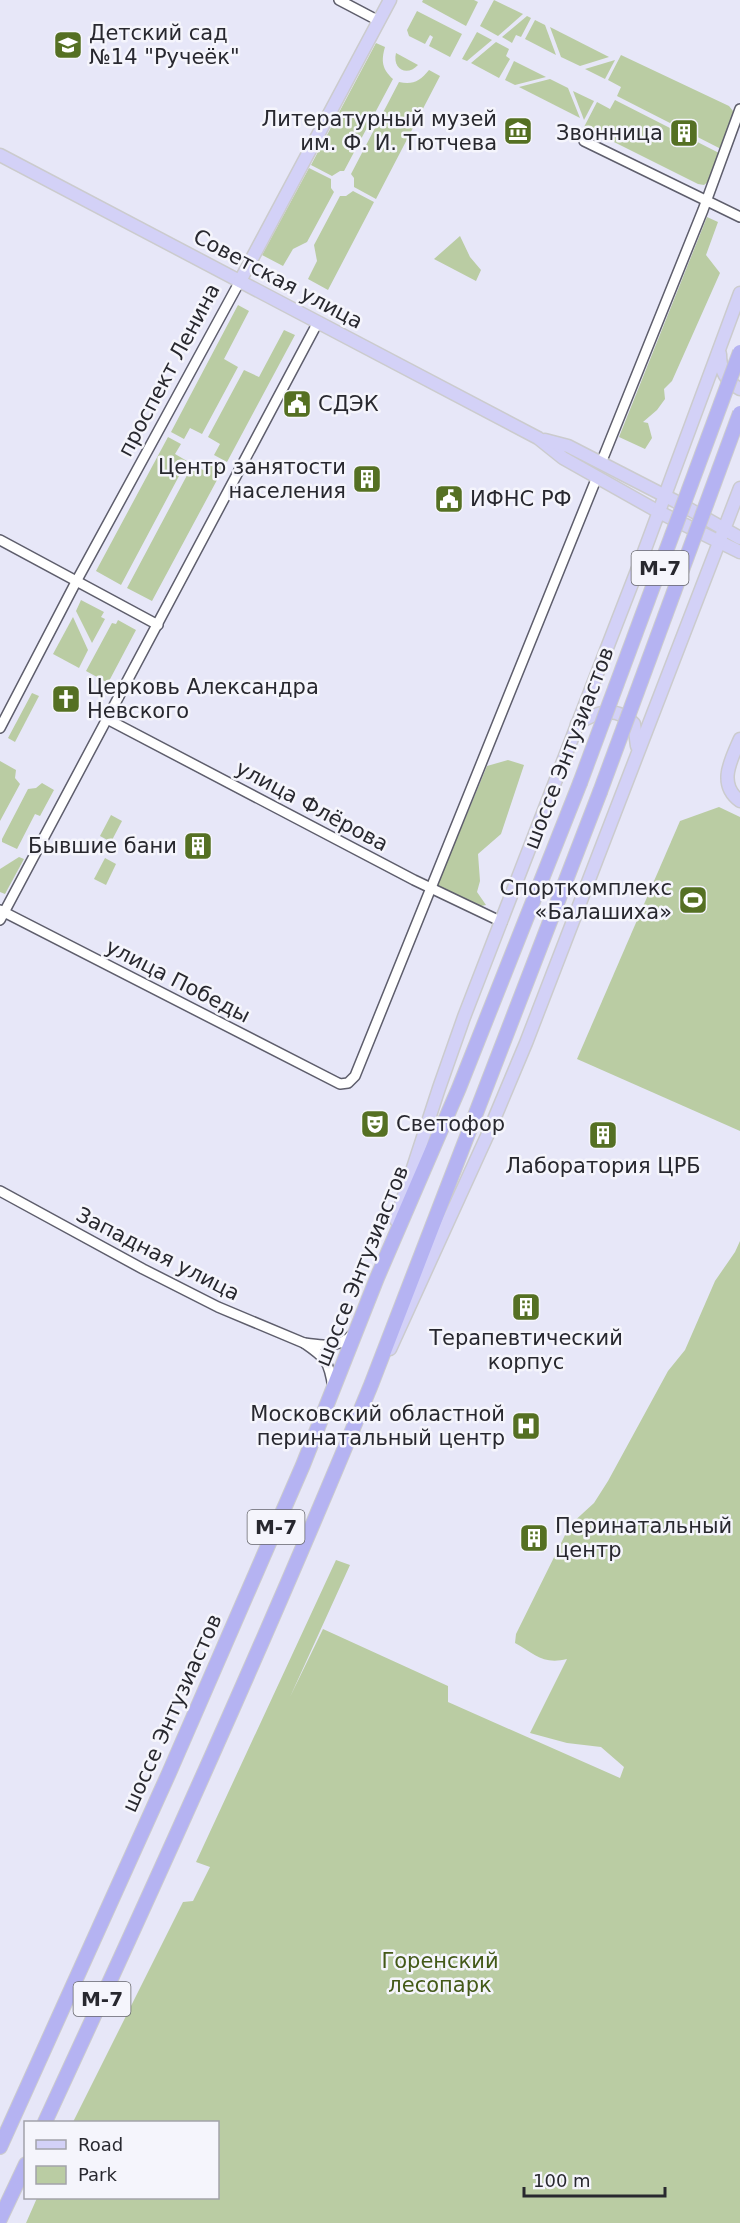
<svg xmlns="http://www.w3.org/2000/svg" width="740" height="2223" font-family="'DejaVu Sans',sans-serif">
<rect width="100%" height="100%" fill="#e7e7f8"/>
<g fill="#bacca3">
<polygon points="423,0 474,0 478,2 466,26 422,2"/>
<polygon points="494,0 523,14 498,36 480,26"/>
<polygon points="417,11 462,34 450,57 429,46 433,37 430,35 425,44 409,36 407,30"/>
<polygon points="527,16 531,18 521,37 516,35 512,43 502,37"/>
<polygon points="535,20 545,25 556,55 525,39"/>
<polygon points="550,27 609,57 580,66 561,57"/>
<polygon points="477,32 492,40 467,61 462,59"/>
<polygon points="496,42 509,49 506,56 510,59 499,78 471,63"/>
<path d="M376,43L385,47C381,61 382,69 393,79L344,171H340L332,176L311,165Z"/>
<path d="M396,53L418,65C407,77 392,69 396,53Z"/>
<polygon points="621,55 729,106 733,111 733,116 721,149 617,96 621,87 608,80"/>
<polygon points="615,60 605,79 585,69"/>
<polygon points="514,61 546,77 515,85 505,80"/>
<path d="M429,70L440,76L376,199L354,187V178L351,174L399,82C413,85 420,81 429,70Z"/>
<polygon points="550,79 568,88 580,118 519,87"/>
<polygon points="573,91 594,101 584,120"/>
<polygon points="615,100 719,153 709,181 704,185 698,184 584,127 597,102 610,109"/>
<polygon points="309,168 331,179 331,188 334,192 307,242 293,249 283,266 262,255"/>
<polygon points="353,191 374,202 328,290 308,279 317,261 314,245 340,196 346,196"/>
<polygon points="707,217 718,222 706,255 720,273 672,381 664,389 665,399 657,410 643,422 648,423 652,438 645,449 619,437"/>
<polygon points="460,236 470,257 481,270 476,281 434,259"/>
<polygon points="238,305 249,311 224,359 238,367 202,434 190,428 184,439 171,432"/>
<polygon points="284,330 295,335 227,462 214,455 220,444 208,437 244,370 259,377"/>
<polygon points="168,437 181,444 175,454 187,461 121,585 96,571"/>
<polygon points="211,460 224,467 152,601 127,588 193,464 205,471"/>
<polygon points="81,600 104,612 101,617 105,619 92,643 76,611"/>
<polygon points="73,617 88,650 79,668 53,654"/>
<polygon points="118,620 136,630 108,683 86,671 112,623 116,624"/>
<polygon points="32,693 39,696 15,742 8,738"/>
<polygon points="508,760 524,765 501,834 478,854 480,881 477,892 486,905 481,906 437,886 487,766"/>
<polygon points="0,761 16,770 15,778 20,784 0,821"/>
<polygon points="42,783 54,790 40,816 35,814 17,849 2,842 2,839 28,789 36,788"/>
<polygon points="719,807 740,817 740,1131 577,1059 680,821"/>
<polygon points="111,815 122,821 111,842 100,836"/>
<polygon points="19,857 24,859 5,894 0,892 0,869"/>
<polygon points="105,858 116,864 106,885 94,879"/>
<path d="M740,1241V2223H26L37,2198H218V2122H73L183,1902L193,1901L210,1867L196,1862L336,1560L350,1565L290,1697L323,1629L448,1686V1702L620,1778L624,1767L601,1747L567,1743L530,1733L567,1659C543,1665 535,1654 515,1643L516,1634L570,1525L594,1503L608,1481L668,1371L685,1350L715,1281L735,1252Z"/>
</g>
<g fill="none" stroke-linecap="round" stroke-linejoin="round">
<g stroke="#5e5e6c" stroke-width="12">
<g id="minor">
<polyline points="339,0 379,21"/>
<polyline points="584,141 740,217"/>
<polyline points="601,463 703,210 740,109"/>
<polyline points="0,540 158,625"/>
<polyline points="107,719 414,880 502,922"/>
<polyline points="0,728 77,580 240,281"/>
<polyline points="0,910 340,1084 348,1083 355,1076 597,477"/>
<polyline points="0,920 318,322"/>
<polyline points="0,1191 143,1269 218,1307 304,1343"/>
<path d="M333,1388C329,1361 326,1358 304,1343C322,1345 338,1349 352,1335"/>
</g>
</g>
<g stroke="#cbcbcd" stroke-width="15">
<g id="major">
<polyline points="0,155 538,438 563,458 659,512 740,552"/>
<polyline points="240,281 390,0"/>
<path d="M720,354C720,370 726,382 740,389"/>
<polyline points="545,440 568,446 675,501 740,538"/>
<path d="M577,724C596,712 616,705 634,724L637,746"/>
<path d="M740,739C731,760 717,784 740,801"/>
<polyline points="396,1220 439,1088 464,1017 638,568 740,293"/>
<polyline points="390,1349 487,1136 526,1043 740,488"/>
</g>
</g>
<g stroke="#cbcbcd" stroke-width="16">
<g id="highway">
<path d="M45,2122C158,1878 269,1633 371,1385L600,792"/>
<polyline points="0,2147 169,1773 303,1465 377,1278 459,1088 580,783"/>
<polyline points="0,2219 26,2164"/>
</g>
</g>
<use href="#minor" stroke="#fff" stroke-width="9"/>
<use href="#major" stroke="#d3d1f7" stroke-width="12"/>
<use href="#highway" stroke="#b5b3f2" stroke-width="14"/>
<g stroke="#cbcbcd" stroke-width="16" stroke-linecap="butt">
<g id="highway-bridge">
<polyline points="580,783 740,352"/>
<polyline points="600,792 740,413"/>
</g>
</g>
<use href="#highway-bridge" stroke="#b5b3f2" stroke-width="14"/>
</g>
<defs>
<g id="school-square" transform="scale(1.5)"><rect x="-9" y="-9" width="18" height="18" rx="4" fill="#557023" stroke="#f5f5fc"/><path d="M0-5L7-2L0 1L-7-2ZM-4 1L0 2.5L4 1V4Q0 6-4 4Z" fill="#fff"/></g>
<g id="museum-square" transform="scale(1.5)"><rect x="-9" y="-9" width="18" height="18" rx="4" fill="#557023" stroke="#f5f5fc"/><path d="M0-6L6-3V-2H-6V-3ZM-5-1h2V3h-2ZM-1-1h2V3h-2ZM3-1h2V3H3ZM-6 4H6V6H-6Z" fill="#fff"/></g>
<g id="building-square" transform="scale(1.5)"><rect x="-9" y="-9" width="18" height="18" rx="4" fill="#557023" stroke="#f5f5fc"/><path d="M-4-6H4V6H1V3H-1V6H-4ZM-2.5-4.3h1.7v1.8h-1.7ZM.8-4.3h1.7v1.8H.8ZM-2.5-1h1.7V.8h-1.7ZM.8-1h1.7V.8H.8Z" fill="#fff"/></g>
<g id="civic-square" transform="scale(1.5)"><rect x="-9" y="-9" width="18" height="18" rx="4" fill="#557023" stroke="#f5f5fc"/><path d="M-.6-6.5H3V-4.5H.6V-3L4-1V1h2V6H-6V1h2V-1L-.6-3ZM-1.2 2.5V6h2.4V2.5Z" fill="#fff"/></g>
<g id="church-square" transform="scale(1.5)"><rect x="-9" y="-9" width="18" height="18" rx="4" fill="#557023" stroke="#f5f5fc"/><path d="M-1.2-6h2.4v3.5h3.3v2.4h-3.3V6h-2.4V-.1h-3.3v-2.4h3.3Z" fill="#fff"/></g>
<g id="stadium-square" transform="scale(1.5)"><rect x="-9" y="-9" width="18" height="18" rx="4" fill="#557023" stroke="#f5f5fc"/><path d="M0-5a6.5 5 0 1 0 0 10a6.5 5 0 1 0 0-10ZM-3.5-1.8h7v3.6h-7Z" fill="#fff"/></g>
<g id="theatre-square" transform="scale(1.5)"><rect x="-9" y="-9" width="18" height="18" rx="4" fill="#557023" stroke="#f5f5fc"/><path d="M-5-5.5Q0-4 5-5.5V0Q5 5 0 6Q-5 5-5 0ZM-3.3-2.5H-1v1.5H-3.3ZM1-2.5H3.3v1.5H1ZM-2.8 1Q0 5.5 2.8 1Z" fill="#fff"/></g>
<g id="hospital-square" transform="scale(1.5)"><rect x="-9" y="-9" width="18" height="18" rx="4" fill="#557023" stroke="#f5f5fc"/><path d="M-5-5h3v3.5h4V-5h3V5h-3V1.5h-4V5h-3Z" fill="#fff"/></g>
</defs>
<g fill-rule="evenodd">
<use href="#school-square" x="68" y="45"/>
<use href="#museum-square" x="518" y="131"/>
<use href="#building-square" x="684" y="133"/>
<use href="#civic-square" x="297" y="404"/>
<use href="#building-square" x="367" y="479"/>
<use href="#civic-square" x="449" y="499"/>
<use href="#church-square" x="66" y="699"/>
<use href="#building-square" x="198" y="846"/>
<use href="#stadium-square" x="693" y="900"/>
<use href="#theatre-square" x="375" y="1124"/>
<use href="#building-square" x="603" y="1135"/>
<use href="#building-square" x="526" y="1307"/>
<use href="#hospital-square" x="526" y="1426"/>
<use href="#building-square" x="534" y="1538"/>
</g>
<g text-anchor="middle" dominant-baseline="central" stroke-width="5" stroke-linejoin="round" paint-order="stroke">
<g fill="#f5f5fc" stroke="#66666c" stroke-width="1.5">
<rect x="631.5" y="551" width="57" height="34" rx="4.5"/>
<rect x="247.5" y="1510" width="57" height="34" rx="4.5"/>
<rect x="73.5" y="1982" width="57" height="34" rx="4.5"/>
</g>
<g font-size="20" font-weight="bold" fill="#28282f">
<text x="660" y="568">М-7</text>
<text x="276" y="1527">М-7</text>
<text x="102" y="1999">М-7</text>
</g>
<g font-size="21" fill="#28282f" stroke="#f5f5fc" text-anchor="start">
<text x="89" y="33">Детский сад<tspan x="89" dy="24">№14 "Ручеёк"</tspan></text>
<text x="497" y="119" text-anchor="end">Литературный музей<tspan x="497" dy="24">им. Ф. И. Тютчева</tspan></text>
<text x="663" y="133" text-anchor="end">Звонница</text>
<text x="318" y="404">СДЭК</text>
<text x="346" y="467" text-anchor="end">Центр занятости<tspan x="346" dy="24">населения</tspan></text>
<text x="470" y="499">ИФНС РФ</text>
<text x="87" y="687">Церковь Александра<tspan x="87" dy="24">Невского</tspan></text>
<text x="177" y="846" text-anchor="end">Бывшие бани</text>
<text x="672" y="888" text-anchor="end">Спорткомплекс<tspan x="672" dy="24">«Балашиха»</tspan></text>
<text x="396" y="1124">Светофор</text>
<text x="603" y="1166" text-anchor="middle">Лаборатория ЦРБ</text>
<text x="526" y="1338" text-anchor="middle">Терапевтический<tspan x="526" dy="24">корпус</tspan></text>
<text x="505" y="1414" text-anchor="end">Московский областной<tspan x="505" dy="24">перинатальный центр</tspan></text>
<text x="555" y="1526">Перинатальный<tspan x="555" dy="24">центр</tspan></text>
</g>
<g font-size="21" fill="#28282f" stroke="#f5f5fc">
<text transform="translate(278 279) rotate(28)">Советская улица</text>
<text transform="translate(169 370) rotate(-62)">проспект Ленина</text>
<text transform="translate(569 748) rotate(-69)">шоссе Энтузиастов</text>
<text transform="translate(312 806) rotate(28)">улица Флёрова</text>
<text transform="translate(178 981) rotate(27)">улица Победы</text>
<text transform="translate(158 1254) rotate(27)">Западная улица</text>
<text transform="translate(362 1266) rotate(-68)">шоссе Энтузиастов</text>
<text transform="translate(172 1713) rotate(-66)">шоссе Энтузиастов</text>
</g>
<g font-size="21" fill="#435918" stroke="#f5f5fc">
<text x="440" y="1961">Горенский<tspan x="440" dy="24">лесопарк</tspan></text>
</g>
</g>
<rect x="24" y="2121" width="195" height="78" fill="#f5f5fc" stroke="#a3a3aa" stroke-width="1.5"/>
<rect x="36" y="2140" width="30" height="9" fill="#d3d1f7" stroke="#a3a3aa" stroke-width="1.5"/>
<text x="78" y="2151" font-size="18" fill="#28282f">Road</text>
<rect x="36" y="2166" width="30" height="18" fill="#bacca3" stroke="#a3a3aa" stroke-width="1.5"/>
<text x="78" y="2181" font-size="18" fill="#28282f">Park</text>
<path d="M524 2187v9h141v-9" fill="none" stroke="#28282f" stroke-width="3"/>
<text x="533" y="2187" font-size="18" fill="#28282f" stroke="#f5f5fc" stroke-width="4.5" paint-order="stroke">100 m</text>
</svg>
